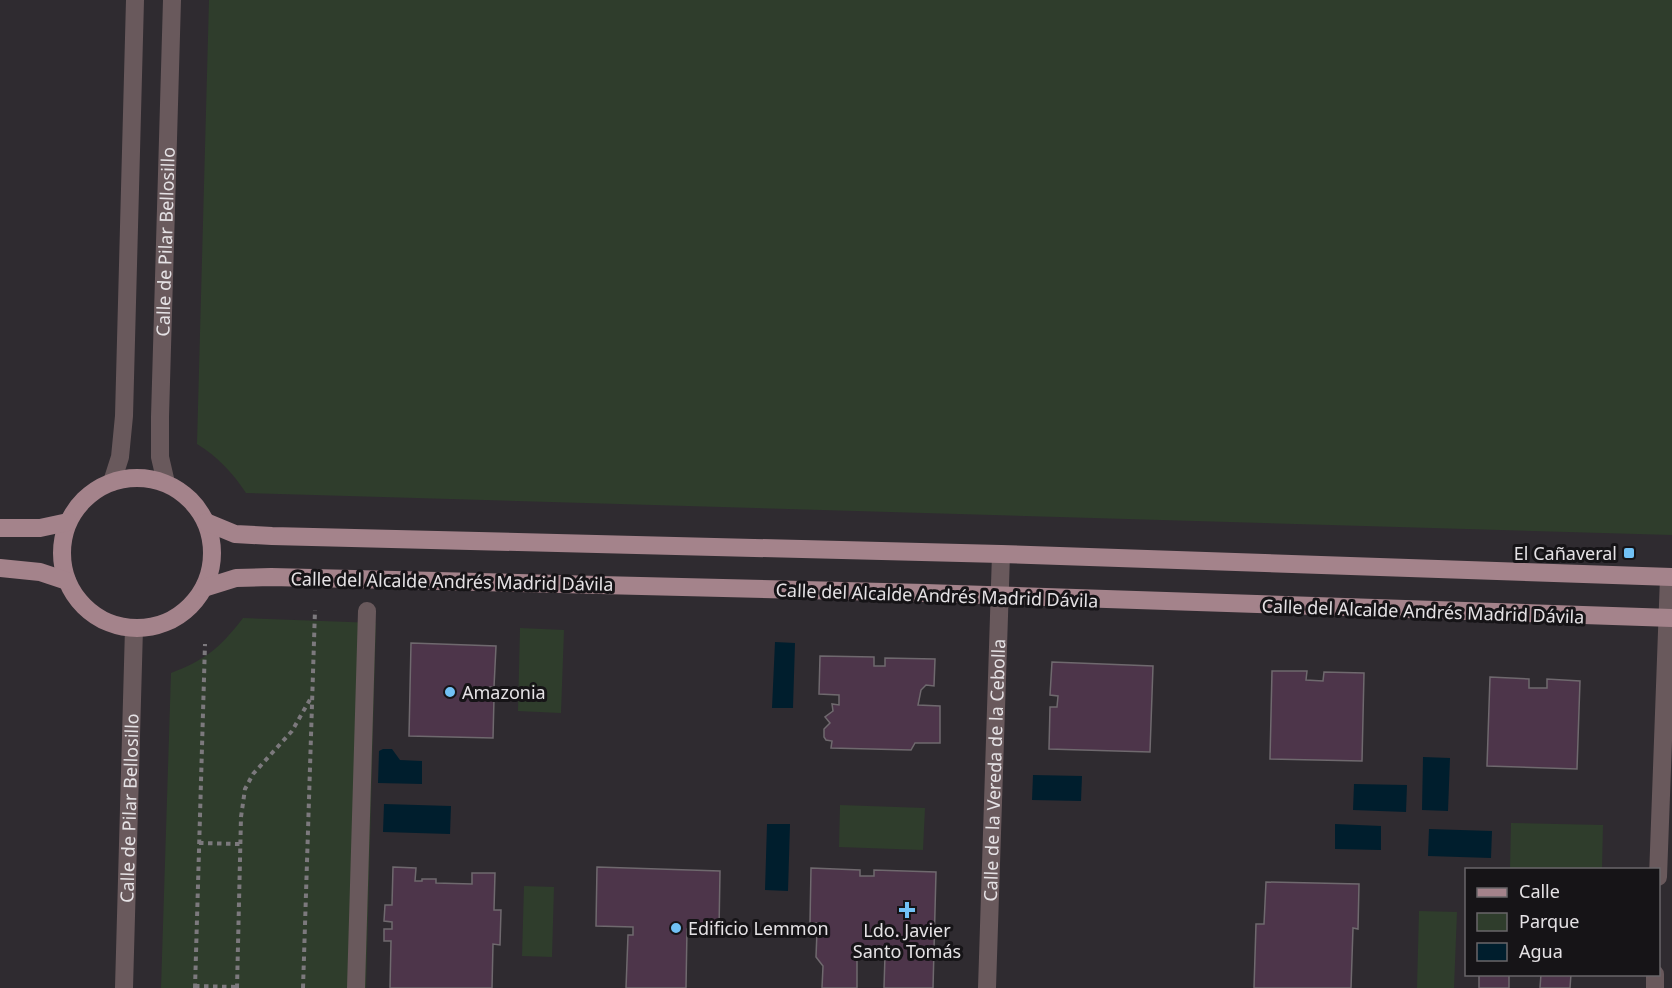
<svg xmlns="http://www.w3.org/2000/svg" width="1672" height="988" font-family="'Noto Sans',sans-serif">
<rect width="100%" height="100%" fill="#2f2b30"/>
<g fill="#2f3d2c">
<path d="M209,0H1672V535L246,493C233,473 218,457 197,444Z"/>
<path d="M243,618L376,623L366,988H161L171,673C205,660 220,648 243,618Z"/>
<polygon points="520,628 564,630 561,713 518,711"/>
<polygon points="840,805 925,808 923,850 839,847"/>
<polygon points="1511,823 1603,825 1602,869 1510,869"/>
<polygon points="524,886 554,887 552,957 522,956"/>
<polygon points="1419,911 1457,912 1454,988 1417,988"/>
</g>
<g fill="#001e2d">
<polygon points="775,642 795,643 793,708 772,708"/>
<polygon points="383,749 392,749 400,760 422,761 422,784 378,783 379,751"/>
<polygon points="1423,757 1450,758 1448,811 1422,810"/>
<polygon points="1033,775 1082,776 1081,801 1032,800"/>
<polygon points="1354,784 1407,785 1406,812 1353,810"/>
<polygon points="384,804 451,806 450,834 383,832"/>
<polygon points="767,824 790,824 788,891 765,890"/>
<polygon points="1335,824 1381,826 1381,850 1335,849"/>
<polygon points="1429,829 1492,831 1491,858 1428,856"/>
</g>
<g fill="#4d354a" stroke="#6f696e" stroke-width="1.5">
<polygon points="411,643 496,646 494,687 490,687 489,698 494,698 493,738 409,736"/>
<polygon points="820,656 874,657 874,666 885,666 885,658 935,659 934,686 926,685 921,690 918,705 940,706 940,743 915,743 911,750 831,748 832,741 826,740 824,737 824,729 830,723 825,717 833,711 832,704 839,705 839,695 819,694"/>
<polygon points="1052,662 1153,666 1150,752 1049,749 1050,707 1057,707 1058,696 1050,695"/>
<polygon points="1272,671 1307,671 1306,680 1323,681 1324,672 1364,673 1362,761 1270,759"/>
<polygon points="1490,677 1529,679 1529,688 1547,688 1547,679 1580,681 1577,769 1487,766"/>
<polygon points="393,867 416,868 415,881 422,881 422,879 436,879 436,883 472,884 472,873 495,873 494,910 501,910 500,945 493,944 492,988 390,988 391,941 384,941 384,929 392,929 392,922 384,921 385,905 392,905"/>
<polygon points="597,867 720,871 719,930 687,929 686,988 626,988 628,935 633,935 633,927 596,926"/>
<polygon points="811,868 860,870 860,876 874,876 874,870 936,872 933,988 884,988 885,955 857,954 857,988 822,988 823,966 816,957 817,931 824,931 824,923 810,923"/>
<polygon points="1266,882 1359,884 1358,929 1353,928 1351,988 1254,988 1256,924 1264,924"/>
<rect x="1479" y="974" width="30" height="14"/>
<polygon points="1541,974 1571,974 1570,988 1540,988"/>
</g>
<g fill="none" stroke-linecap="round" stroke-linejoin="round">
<g stroke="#7c797d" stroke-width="4" stroke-dasharray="4.5 4.5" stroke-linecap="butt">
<polyline points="199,843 240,844"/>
<polyline points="195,986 237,987"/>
<polyline points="195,988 205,644"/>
<polyline points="237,988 241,817 245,789 253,774 292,731 312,696"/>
<polyline points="303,988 315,610"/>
</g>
<g stroke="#69595c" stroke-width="18">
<polyline points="112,482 120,457 124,416 135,0"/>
<path id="s1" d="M166,483L160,457V417L172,0"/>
<polyline points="1658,877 1669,577"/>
<path id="s2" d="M124,988L134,628"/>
<polyline points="356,988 367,611"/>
<path id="s3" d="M987,988L1001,554"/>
<polyline points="1655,988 1655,974"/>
</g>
<g stroke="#a4838b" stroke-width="18">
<circle cx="137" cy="553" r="75"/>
<polyline points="206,522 235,534 272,536 1001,554 1672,577"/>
<polyline points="0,528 40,528 68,522"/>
<polyline points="0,568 40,572 67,581"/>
<polyline points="204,588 236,578 271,577 925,593 1672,618"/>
</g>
</g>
<g fill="#71c1f5" stroke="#161417" stroke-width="2">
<rect x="1623" y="547" width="12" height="12" rx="3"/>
<circle cx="450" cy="692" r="6"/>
<path d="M904 901h6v6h6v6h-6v6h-6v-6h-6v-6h6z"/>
<circle cx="676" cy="928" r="6"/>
</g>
<g text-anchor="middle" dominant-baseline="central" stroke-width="6" stroke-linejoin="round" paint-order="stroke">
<g font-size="18" fill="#e5e2e5" stroke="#161417">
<text stroke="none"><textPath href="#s1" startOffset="242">Calle de Pilar Bellosillo</textPath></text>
<text transform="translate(452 581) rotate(1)">Calle del Alcalde Andrés Madrid Dávila</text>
<text transform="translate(937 595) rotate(2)">Calle del Alcalde Andrés Madrid Dávila</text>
<text transform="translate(1423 611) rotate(2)">Calle del Alcalde Andrés Madrid Dávila</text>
<text stroke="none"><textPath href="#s3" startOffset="218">Calle de la Vereda de la Cebolla</textPath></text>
<text stroke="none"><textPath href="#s2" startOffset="180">Calle de Pilar Bellosillo</textPath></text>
</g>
<g font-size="18" fill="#e5e2e5" stroke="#161417" text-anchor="start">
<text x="1617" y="553" text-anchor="end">El Cañaveral</text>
<text x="462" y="692">Amazonia</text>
<text x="688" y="928">Edificio Lemmon</text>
<text x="907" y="930" text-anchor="middle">Ldo. Javier<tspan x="907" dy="21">Santo Tomás</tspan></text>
</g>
</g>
<rect x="1465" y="868" width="195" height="108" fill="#161417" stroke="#696669" stroke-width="1.5"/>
<rect x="1477" y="888" width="30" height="9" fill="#a4838b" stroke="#696669" stroke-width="1.5"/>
<text x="1519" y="898" font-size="18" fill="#e5e2e5">Calle</text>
<rect x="1477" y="913" width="30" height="18" fill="#2f3d2c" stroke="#696669" stroke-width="1.5"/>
<text x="1519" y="928" font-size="18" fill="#e5e2e5">Parque</text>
<rect x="1477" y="943" width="30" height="18" fill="#001e2d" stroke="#696669" stroke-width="1.5"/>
<text x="1519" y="958" font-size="18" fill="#e5e2e5">Agua</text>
</svg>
